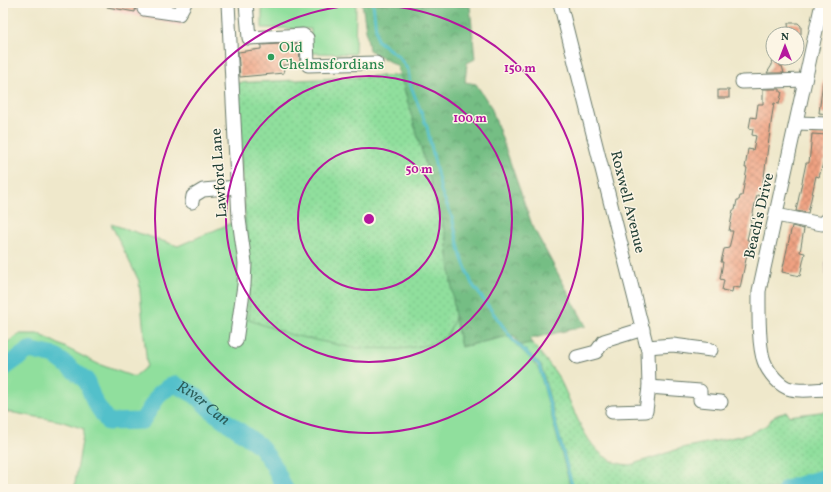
<svg xmlns="http://www.w3.org/2000/svg" width="831" height="492" font-family="Vollkorn,serif">
<defs>
<pattern id="industrial-furrows" width="10" height="10" patternUnits="userSpaceOnUse"><rect width="10" height="10" fill="#d2bec2"/><path d="M-1 1l2-2M0 10L10 0M9 11l2-2" fill="none" stroke="#aa9c9e"/></pattern>
<pattern id="forest-crowns" width="20" height="18" patternUnits="userSpaceOnUse"><rect width="20" height="18" fill="#74be84"/><path d="M2 6a3 3 0 1 1 6 0M12 15a3 3 0 1 1 6 0" fill="none" stroke="#5f9c6d"/></pattern>
<pattern id="park-dots" width="8" height="8" patternUnits="userSpaceOnUse"><rect width="8" height="8" fill="#90df9d"/><path d="M2 2h.1M6 6h.1" fill="none" stroke="#7cc088" stroke-width="1.8" stroke-linecap="round"/></pattern>
<pattern id="building-cross-hatch" width="8" height="8" patternUnits="userSpaceOnUse"><rect width="8" height="8" fill="#f0a282"/><path d="M0 0l8 8M0 8l8-8" fill="none" stroke="#c2856b"/></pattern>
</defs>
<rect width="100%" height="100%" fill="#fcf5e5"/>
<filter id="ink" filterUnits="userSpaceOnUse"><feTurbulence type="fractalNoise" baseFrequency=".025" numOctaves="2"/><feDisplacementMap in="SourceGraphic" scale="8" xChannelSelector="R" yChannelSelector="G"/><feConvolveMatrix kernelMatrix="1 2 1 2 8 2 1 2 1" color-interpolation-filters="sRGB"/></filter>
<filter id="wash" filterUnits="userSpaceOnUse"><feTurbulence type="fractalNoise" baseFrequency=".012" numOctaves="4" result="noise"/><feDisplacementMap in="SourceGraphic" scale="16" xChannelSelector="R" yChannelSelector="G"/><feGaussianBlur stdDeviation="0.9" result="paint"/><feColorMatrix in="noise" values="0 0 0 0 0 0 0 0 0 0 0 0 0 0 0 0 0 1.4 0 .05"/><feComposite in="paint" operator="in"/></filter>
<g filter="url(#wash)">
<rect width="100%" height="100%" fill="#efe8cb"/>
<polygon fill="#f7d0ca" points="114,3 192,3 181,26 113,11"/>
<polygon fill="url(#industrial-furrows)" points="828,244 828,282 826,282 825,262"/>
<g fill="#90df9d" stroke="#588e68">
<polygon points="262,3 356,5 355,54 310,53 311,29 262,28"/>
<path d="M243,218L447,336L455,318L461,347L508,336C517,348 532,357 539,370L571,489H74L84,429L60,421L3,411V345L20,334H39L98,364L134,377L147,366L139,281L111,224L178,246Z"/>
</g>
<polygon fill="url(#forest-crowns)" stroke="#4a7e5c" points="362,3 470,6 475,59 467,63 465,82 476,84 491,107 532,225 586,326 530,339 532,343 520,345 513,335 461,347 455,318 446,237 400,75 397,66 369,50"/>
<g fill="url(#park-dots)" stroke="#588e68">
<polygon points="400,75 446,237 455,318 447,336 434,344 401,349 353,348 292,335 249,320 248,255 235,83"/>
<path d="M532,343C541,355 553,367 560,380C576,410 587,464 630,465L682,448L749,434L767,425L774,416L787,412L789,416L828,411V489H574L541,365L520,345Z"/>
</g>
<g fill="none" stroke-linecap="round" stroke-linejoin="round">
<polyline stroke="#53c0ca" stroke-width="3" points="373,3 377,40 399,57 408,70 410,84 427,127 441,191 452,217 461,256 472,284 513,340 539,365 573,489"/>
<g stroke="#53c0ca" stroke-width="17">
<path id="s1" d="M3,369L29,350L55,356L86,380L94,401L108,422L142,421L160,393L174,384L195,395L213,412L259,445L273,464L285,489"/>
<polyline points="786,489 828,476"/>
</g>
</g>
<g id="blocks">
<g fill="url(#building-cross-hatch)">
<polygon points="107,3 136,3 135,12 107,7"/>
<polygon points="788,23 798,23 801,26 801,34 789,34"/>
<polygon points="299,43 300,64 283,65 284,73 240,77 238,52 261,49 261,45"/>
<polygon points="771,58 780,58 780,66 782,66 784,73 767,73 772,65"/>
<polygon points="823,81 828,81 828,114 819,113"/>
<polygon points="763,89 780,89 780,92 782,92 779,104 774,103 772,116 764,177 760,196 757,195 747,240 750,240 740,288 733,287 732,292 722,290 724,280 720,279 723,262 721,262 724,249 729,248 733,231 729,231 733,210 735,210 737,200 739,200 740,196 742,196 747,168 745,168 748,149 753,150 756,136 752,135 753,129 749,128 751,117 756,118 758,104 763,104"/>
<rect x="718" y="90" width="11" height="8"/>
<polygon points="812,134 827,135 825,157 819,177 816,176 808,213 796,211 806,163 809,163"/>
<polygon points="792,226 804,229 800,252 805,253 800,276 782,272"/>
</g>
</g>
</g>
<g filter="url(#ink)">
<use href="#blocks" fill-opacity="0" stroke="#687969" stroke-width="1"/>
<g fill="none" stroke-linecap="round" stroke-linejoin="round">
<g stroke="#687969" stroke-width="15">
<g id="minor">
<polyline points="145,3 144,9 179,14 185,3"/>
<polyline points="228,3 239,219 245,263 244,285 236,341"/>
<polyline points="246,3 249,38 303,35 307,38 308,65 376,63"/>
<polyline points="560,3 648,351 649,387 646,411 612,412"/>
<path d="M822,3L759,291C759,309 758,345 764,361C768,372 780,387 791,389C802,392 817,389 828,389"/>
<polyline points="742,82 805,80"/>
<polyline points="797,123 828,124"/>
<polyline points="192,202 193,196 203,190 237,187"/>
<polyline points="776,215 822,224 828,219"/>
<polyline points="647,347 673,345 711,350"/>
<polyline points="577,357 596,352 604,341 643,329"/>
<polyline points="649,387 700,391 700,400 721,402"/>
</g>
</g>
<use href="#minor" stroke="#fff" stroke-width="13"/>
</g>
</g>
<g fill="none" stroke="#b5179e" stroke-width="2">
<circle cx="369" cy="219" r="71"/>
<circle cx="369" cy="219" r="143"/>
<circle cx="369" cy="219" r="214"/>
</g>
<circle fill="#2e9e5b" stroke="#fcf5e5" stroke-width="1.5" cx="271" cy="57" r="4"/>
<g text-anchor="middle" dominant-baseline="central" stroke-width="3" stroke-linejoin="round" paint-order="stroke">
<g font-size="15" fill="#27864d" stroke="#fcf5e5" text-anchor="start">
<text x="279" y="48">Old<tspan x="279" dy="17">Chelmsfordians</tspan></text>
</g>
<g font-size="15" fill="#1f3d34" stroke="#fcf5e5">
<text transform="translate(220 173) rotate(-94)">Lawford Lane</text>
<text transform="translate(627 202) rotate(76)">Roxwell Avenue</text>
<text transform="translate(760 216) rotate(-77)">Beach's Drive</text>
</g>
<g font-size="16" font-style="italic" fill="#2c5e5a" stroke="#fcf5e5">
<text stroke="none"><textPath href="#s1" startOffset="265">River Can</textPath></text>
</g>
</g>
<circle cx="369" cy="219" r="6" fill="#b5179e" stroke="#fcf5e5" stroke-width="2"/>
<g font-size="12" text-anchor="middle" font-weight="bold" fill="#b5179e" stroke="#fcf5e5" stroke-width="3" stroke-linejoin="round" paint-order="stroke">
<text x="520" y="72">150 m</text>
<text x="470" y="122">100 m</text>
<text x="419" y="173">50 m</text>
</g>
<rect width="831" height="492" fill="none" stroke="#fcf5e5" stroke-width="16"/>
<g transform="translate(785 46)"><circle r="19" fill="#fcf5e5" stroke="#a4ab9e"/>
<path d="M0-3L7 15L0 10L-7 15Z" fill="#b5179e"/>
<text y="-6" font-size="11" font-weight="bold" text-anchor="middle" fill="#1f3d34">N</text>
</g>
</svg>
